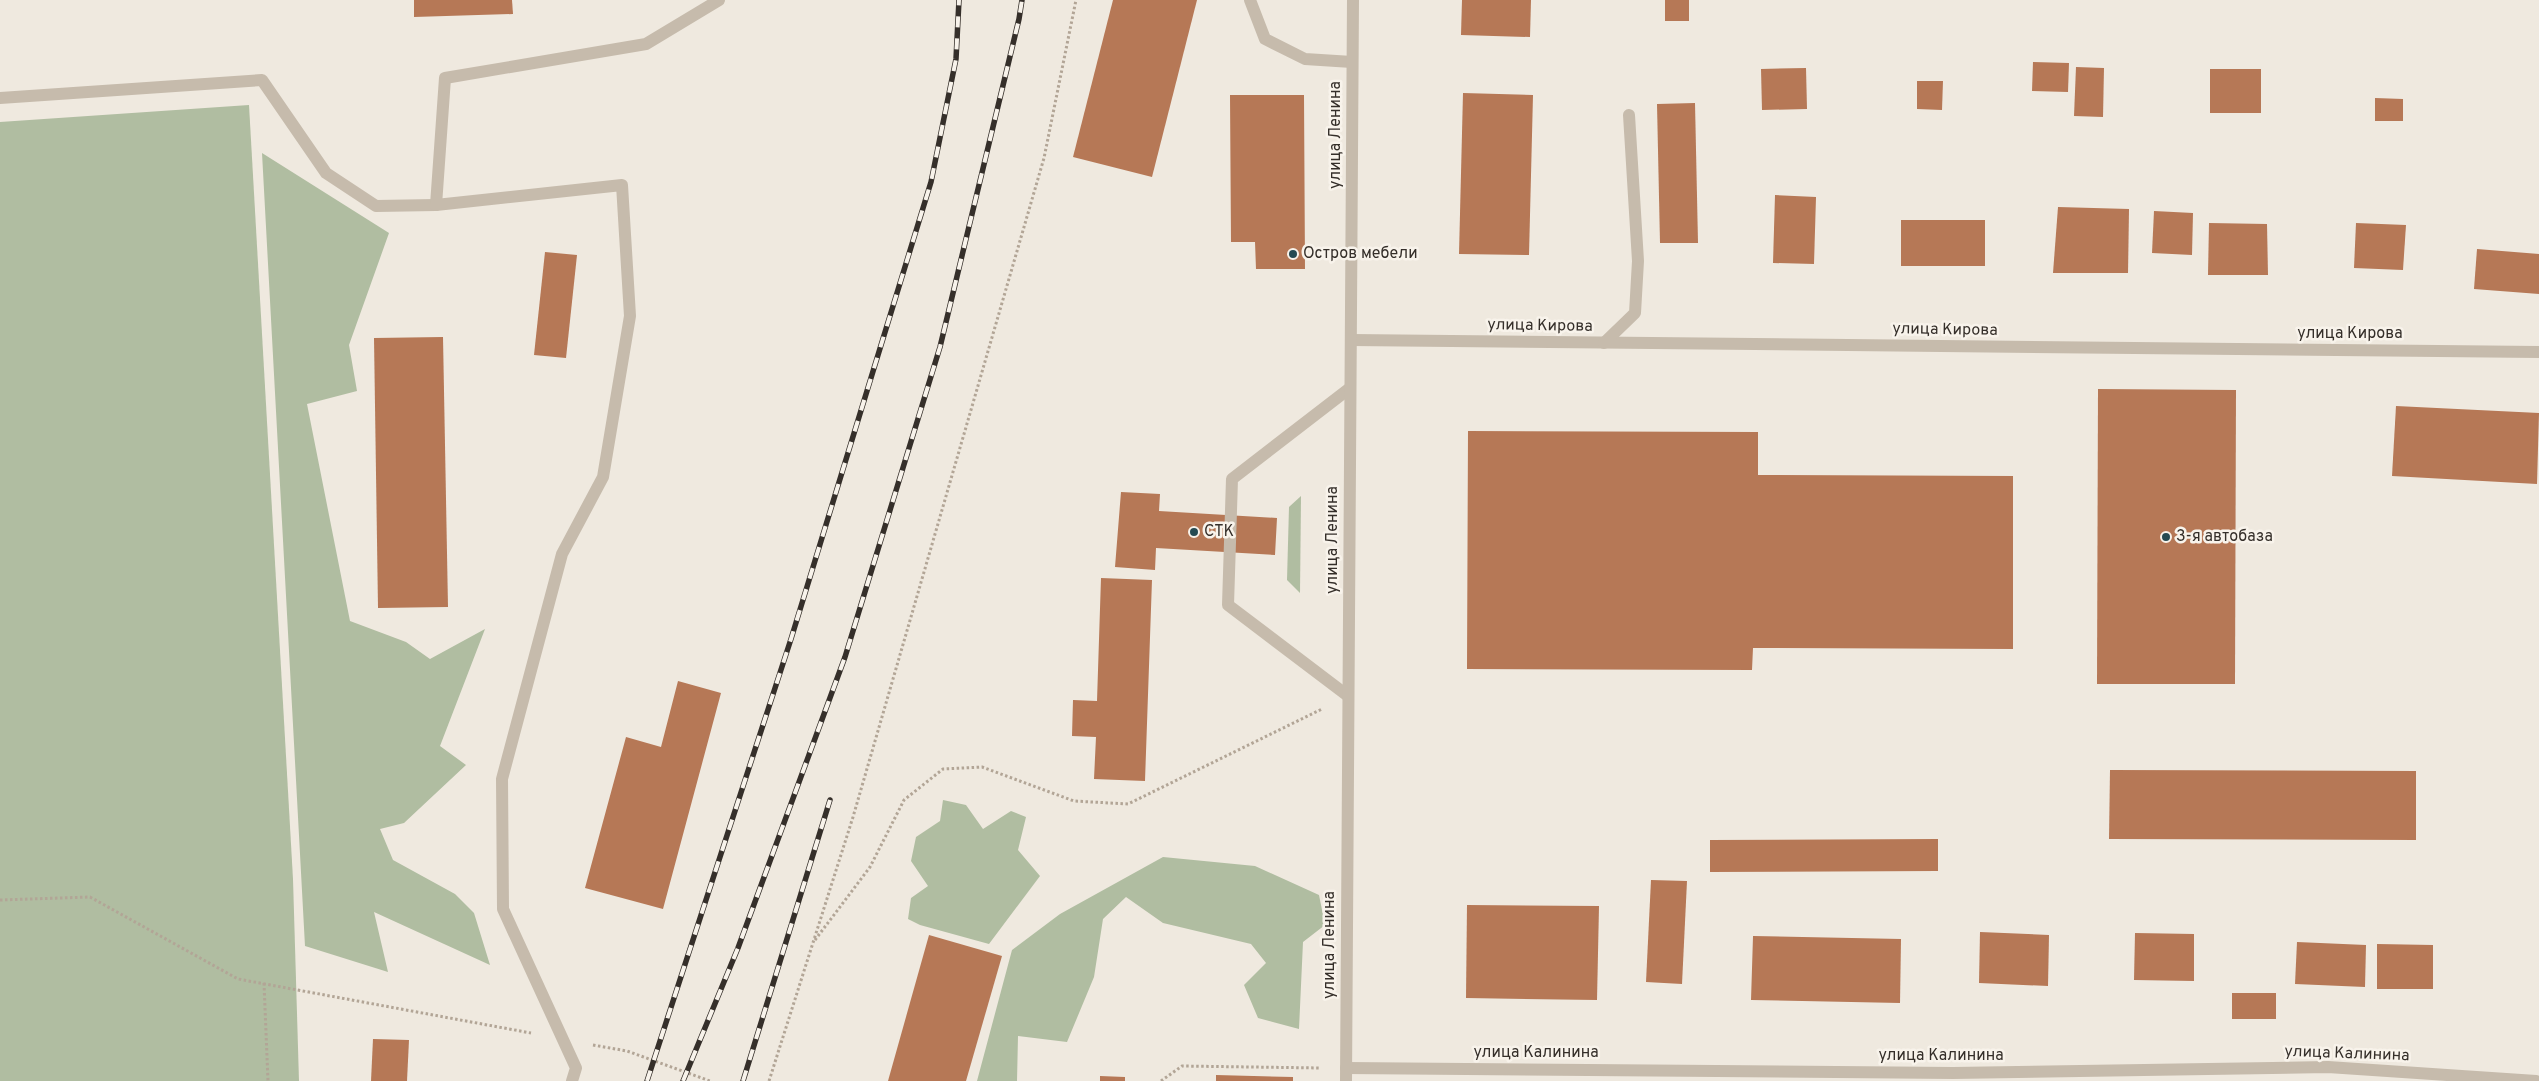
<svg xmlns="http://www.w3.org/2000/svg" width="2539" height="1081" font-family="Overpass,sans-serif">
<rect width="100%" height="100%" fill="#efe9df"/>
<g fill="#b0bda1">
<polygon points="249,105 293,879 299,1081 0,1081 0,122"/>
<polygon points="262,153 389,233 349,345 357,391 307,404 350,621 406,642 430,659 485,629 440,746 466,765 404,823 380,829 393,860 455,894 474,913 490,965 374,912 388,972 305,946"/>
<polygon points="1301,496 1300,593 1287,580 1289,507"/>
<polygon points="943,800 966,805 983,829 1011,811 1026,817 1018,850 1040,876 989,944 920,925 908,919 911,898 928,886 911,861 916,837 940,821"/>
<polygon points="1163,857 1255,866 1319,895 1325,925 1303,942 1299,1029 1258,1018 1244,985 1266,963 1251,944 1163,923 1126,897 1103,919 1094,977 1067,1042 1018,1036 1017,1081 977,1081 1012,950 1060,914"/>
</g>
<g fill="#b67856">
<polygon points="414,0 512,0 513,14 414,17"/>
<polygon points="1113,0 1197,0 1152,177 1073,157"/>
<polygon points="1462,0 1531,0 1530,37 1461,35"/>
<rect x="1665" y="0" width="24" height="21"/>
<polygon points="2033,62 2069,63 2068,92 2032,91"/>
<polygon points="2076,67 2104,68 2103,117 2074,116"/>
<polygon points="1806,68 1807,109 1762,110 1761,69"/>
<rect x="2210" y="69" width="51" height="44"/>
<polygon points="1917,81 1943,81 1942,110 1917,109"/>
<polygon points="1463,93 1533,95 1529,255 1459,254"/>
<polygon points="1230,95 1304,95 1305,269 1256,269 1255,242 1231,242"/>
<polygon points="2375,98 2403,99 2403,121 2375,121"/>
<polygon points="1695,103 1698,243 1660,243 1657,104"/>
<polygon points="1775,195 1816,197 1814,264 1773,263"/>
<polygon points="2058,207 2129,209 2128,273 2053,273"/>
<polygon points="2154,211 2193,213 2192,255 2152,253"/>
<rect x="1901" y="220" width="84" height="46"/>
<polygon points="2209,223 2267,224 2268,275 2208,275"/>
<polygon points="2356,223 2406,225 2403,270 2354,268"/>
<polygon points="2477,249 2539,254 2539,294 2474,289"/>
<polygon points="545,252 577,255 566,358 534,355"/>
<polygon points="443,337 448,607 378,608 374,338"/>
<polygon points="2098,389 2236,390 2235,684 2097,684"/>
<polygon points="2396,406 2539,413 2537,484 2392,476"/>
<polygon points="1468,431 1758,432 1758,475 2013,476 2013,649 1753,648 1752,670 1467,669"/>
<polygon points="1121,492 1160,494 1159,511 1277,518 1275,555 1156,548 1155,570 1115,567"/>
<polygon points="1101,578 1152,580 1145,781 1094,779 1096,737 1072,736 1073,700 1097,701"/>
<polygon points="678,681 721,693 663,909 585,888 626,737 661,747"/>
<polygon points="2110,770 2416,771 2416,840 2109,839"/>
<polygon points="1938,839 1938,871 1710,872 1710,840"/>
<polygon points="1651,880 1687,881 1682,984 1646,982"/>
<polygon points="1467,905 1599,906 1597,1000 1466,998"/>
<polygon points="1980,932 2049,935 2048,986 1979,983"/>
<polygon points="2135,933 2194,934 2194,981 2134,980"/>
<polygon points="929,935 1002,956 966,1081 888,1081"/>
<polygon points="1753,936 1901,939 1900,1003 1751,1000"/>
<polygon points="2297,942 2366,945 2365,987 2295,984"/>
<polygon points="2377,944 2433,945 2433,989 2377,989"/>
<rect x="2232" y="993" width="44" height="26"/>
<polygon points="373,1039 409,1040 407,1081 371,1081"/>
<polygon points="1216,1075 1293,1077 1293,1081 1216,1081"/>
<polygon points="1100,1076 1125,1077 1125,1081 1100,1081"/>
</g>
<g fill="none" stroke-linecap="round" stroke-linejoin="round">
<g stroke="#b2a596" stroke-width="3" stroke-dasharray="2.5 2.5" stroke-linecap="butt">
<polyline points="0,900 90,897 238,979 531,1033"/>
<polyline points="815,940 870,867 904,800 943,769 982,767 1074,801 1128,804 1322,709"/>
<polyline points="264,983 268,1081"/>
<polyline points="593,1045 627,1051 710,1081"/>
<polyline points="769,1081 853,817 1044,158 1076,0"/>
<polyline points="1161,1081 1182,1066 1320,1068"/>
</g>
<g stroke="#c6bbac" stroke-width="12">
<polyline points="1250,0 1265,39 1305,59 1352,62"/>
<polyline points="0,98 262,80 326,173 376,206 436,205"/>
<polyline points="1351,340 2539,352"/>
<polyline points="1604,343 1635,313 1638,261 1629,115"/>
<polyline points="1348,696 1228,605 1232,479 1350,388"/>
<polyline points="1346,1068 1953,1073 2328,1067 2536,1081"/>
<polyline points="572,1081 576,1068 503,909 502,779 562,554 603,477 630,316 622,185 436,205 445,78 646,44 719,0"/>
<polyline points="1346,1081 1353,0"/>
</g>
<g stroke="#352f2a" stroke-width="5.5">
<g id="rail">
<polyline points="647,1081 791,639 931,182 956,59 959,0"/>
<polyline points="683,1081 738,948 845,657 940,347 1019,19 1022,0"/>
<polyline points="743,1081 830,800"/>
</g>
</g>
<use href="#rail" stroke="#f8f3eb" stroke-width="4" stroke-dasharray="11" stroke-linecap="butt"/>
</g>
<g fill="#254a52" stroke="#f8f3eb" stroke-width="2">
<circle cx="1293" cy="254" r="5"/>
<circle cx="1194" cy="532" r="5"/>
<circle cx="2166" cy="537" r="5"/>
</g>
<g text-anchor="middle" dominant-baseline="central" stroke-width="5" stroke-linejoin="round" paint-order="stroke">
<g font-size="16" fill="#352f2a" stroke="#f8f3eb">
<text transform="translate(1336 135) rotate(-90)">улица Ленина</text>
<text transform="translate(1540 326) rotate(1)">улица Кирова</text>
<text transform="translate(1945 330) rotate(1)">улица Кирова</text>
<text x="2350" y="334">улица Кирова</text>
<text transform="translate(1333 540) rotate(-90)">улица Ленина</text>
<text transform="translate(1330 945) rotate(-90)">улица Ленина</text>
<text x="1536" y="1053">улица Калинина</text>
<text transform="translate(2347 1054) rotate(2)">улица Калинина</text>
<text x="1941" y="1056">улица Калинина</text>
</g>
<g font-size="16" fill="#352f2a" stroke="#f8f3eb" text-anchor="start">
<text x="1303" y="254">Остров мебели</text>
<text x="1204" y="532">СТК</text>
<text x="2176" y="537">3-я автобаза</text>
</g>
</g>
</svg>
